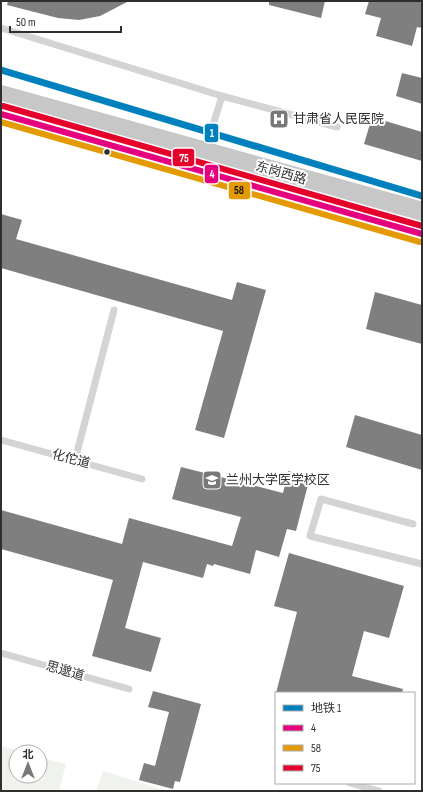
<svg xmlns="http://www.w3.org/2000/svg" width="423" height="792" font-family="'Sofia Sans Condensed','Noto Sans SC',sans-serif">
<rect width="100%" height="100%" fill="#fff"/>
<g fill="#f0f3ed">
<polygon points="1,746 23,752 16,752 16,776 40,776 40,757 66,764 59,791 1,791"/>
<polygon points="103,771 167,791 96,791"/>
</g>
<g fill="#7f7f7f">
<polygon points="8,1 129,1 100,16 79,20 58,18 7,5"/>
<polygon points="269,1 325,1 321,18 269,5"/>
<polygon points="369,1 422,1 422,28 417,27 412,46 376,36 381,18 365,14"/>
<polygon points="402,73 422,78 422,104 396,96"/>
<polygon points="372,117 422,132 422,161 364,144"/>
<polygon points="1,214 22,220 16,239 232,300 237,282 266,290 224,438 195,430 223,331 1,268"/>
<polygon points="375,292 422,305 422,344 366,329"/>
<polygon points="355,415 422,435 422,470 346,447"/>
<polygon points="181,467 283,493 288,471 310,477 296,531 287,529 279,557 256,550 250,574 214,564 213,566 207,564 203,578 143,562 125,628 161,638 151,672 92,656 113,580 1,549 1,510 122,544 129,518 232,546 241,517 172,499"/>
<polygon points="289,553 404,586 389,638 364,631 352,676 403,689 402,693 276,693 297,612 274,606"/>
<polygon points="153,691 201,704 180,782 175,781 173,789 139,780 144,763 155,766 169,712 148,707"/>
</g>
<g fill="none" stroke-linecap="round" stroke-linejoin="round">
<g stroke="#d4d4d4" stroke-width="7">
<polyline points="1,28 222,96 337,127"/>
<polyline points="205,151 222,96"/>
<polyline points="1,440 142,479"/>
<polyline points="75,460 114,310"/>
<polyline points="413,524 321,499 310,536 422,564"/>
<polyline points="1,653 129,689"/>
<polyline points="350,783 379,791"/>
</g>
<g stroke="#c7c7c7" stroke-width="22">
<polyline points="1,96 422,213"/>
<polyline points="1,114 422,234"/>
</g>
<g stroke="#fff" stroke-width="9">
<polyline id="bus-1" points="1,114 422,234"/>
</g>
<g stroke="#fff" stroke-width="9">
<polyline id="bus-2" points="1,122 420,242"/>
</g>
<g stroke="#fff" stroke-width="9">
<polyline id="bus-3" points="3,106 422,226"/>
</g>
<use href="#bus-1" stroke="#e5007d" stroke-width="6"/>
<use href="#bus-2" stroke="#e39a05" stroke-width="6"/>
<use href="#bus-3" stroke="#e4002b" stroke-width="6"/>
<g stroke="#fff" stroke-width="10">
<polyline id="metro-1" points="1,70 422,196"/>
</g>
<use href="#metro-1" stroke="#0080bc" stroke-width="7"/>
</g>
<defs>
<g id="hospital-square" transform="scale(1)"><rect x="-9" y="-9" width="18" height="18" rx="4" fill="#787878" stroke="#fff"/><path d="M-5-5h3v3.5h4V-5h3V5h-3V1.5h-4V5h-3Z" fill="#fff"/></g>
<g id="university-square" transform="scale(1)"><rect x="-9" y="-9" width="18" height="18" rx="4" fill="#787878" stroke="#fff"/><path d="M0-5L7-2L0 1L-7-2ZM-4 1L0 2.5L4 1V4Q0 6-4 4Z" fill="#fff"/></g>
</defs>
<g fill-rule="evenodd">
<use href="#hospital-square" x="279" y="119"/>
<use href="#university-square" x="212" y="480"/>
</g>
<circle fill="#2f2f2f" stroke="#fff" stroke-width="1.5" cx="107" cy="152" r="3.5"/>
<g text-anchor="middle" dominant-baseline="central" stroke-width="4" stroke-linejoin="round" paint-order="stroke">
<g font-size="13" fill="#2f2f2f" stroke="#fff" text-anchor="start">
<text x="293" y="119">甘肃省人民医院</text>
<text x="226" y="480">兰州大学医学校区</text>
</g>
<g font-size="13" fill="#2f2f2f" stroke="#fff">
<text transform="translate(281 173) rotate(16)">东岗西路</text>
<text transform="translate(71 459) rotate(15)">化佗道</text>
<text transform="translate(65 671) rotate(16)">思邈道</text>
</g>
</g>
<g stroke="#fff" stroke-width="1.5">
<rect x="204" y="123" width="15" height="20" rx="4" fill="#0080bc"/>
<rect x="172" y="148" width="23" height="19" rx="4" fill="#e4002b"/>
<rect x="204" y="164" width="15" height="20" rx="4" fill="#e5007d"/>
<rect x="228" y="181" width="23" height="19" rx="4" fill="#e39a05"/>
</g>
<g font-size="11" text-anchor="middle" font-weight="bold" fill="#fff">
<text x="212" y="137">1</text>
<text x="184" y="162">75</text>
<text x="212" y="178">4</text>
</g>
<g font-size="11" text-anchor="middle" font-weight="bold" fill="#111">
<text x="239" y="194">58</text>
</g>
<rect width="423" height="792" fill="none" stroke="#2f2f2f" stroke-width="4"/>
<rect x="275" y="692" width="140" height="92" fill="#ffffff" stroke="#acacac"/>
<rect x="283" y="705" width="20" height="6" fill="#0080bc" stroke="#acacac"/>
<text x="311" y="712" font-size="12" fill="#2f2f2f">地铁 1</text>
<rect x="283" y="725" width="20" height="6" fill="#e5007d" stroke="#acacac"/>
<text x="311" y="732" font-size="12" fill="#2f2f2f">4</text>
<rect x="283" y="745" width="20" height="6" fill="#e39a05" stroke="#acacac"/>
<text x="311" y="752" font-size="12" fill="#2f2f2f">58</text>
<rect x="283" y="765" width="20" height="6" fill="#e4002b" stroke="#acacac"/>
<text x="311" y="772" font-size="12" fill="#2f2f2f">75</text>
<g transform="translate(28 764)"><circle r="19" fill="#ffffff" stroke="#acacac"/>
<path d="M0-3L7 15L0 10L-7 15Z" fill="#787878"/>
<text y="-6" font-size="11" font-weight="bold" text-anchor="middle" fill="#2f2f2f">北</text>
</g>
<path d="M10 26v6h111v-6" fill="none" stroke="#2f2f2f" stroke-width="2"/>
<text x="16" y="26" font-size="12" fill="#2f2f2f" stroke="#ffffff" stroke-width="3" paint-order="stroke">50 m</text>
</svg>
